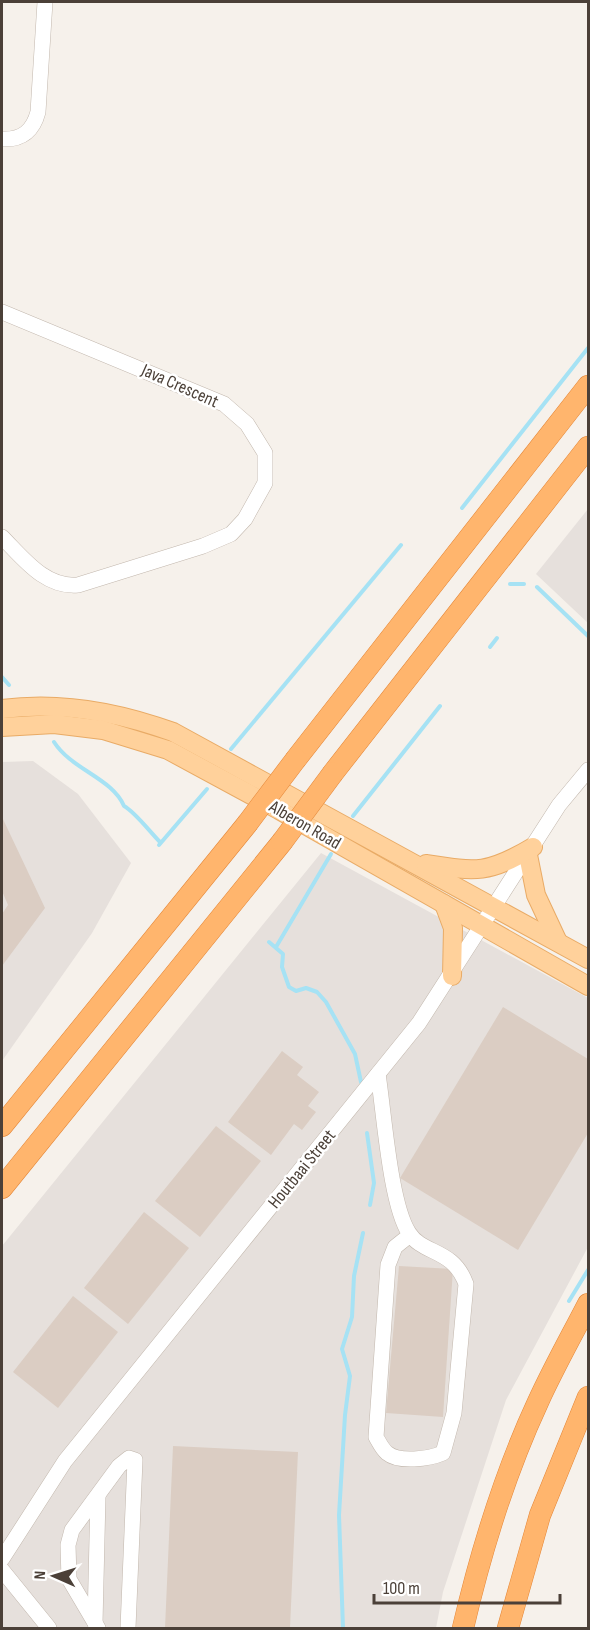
<svg xmlns="http://www.w3.org/2000/svg" width="590" height="1630" font-family="'Sofia Sans Condensed',sans-serif">
<rect width="100%" height="100%" fill="#f6f1eb"/>
<g fill="#e6e0dc">
<polygon points="588,509 588,623 536,574"/>
<polygon points="33,761 78,794 131,863 92,933 2,1061 2,762"/>
<polygon points="321,853 588,998 588,1247 506,1400 443,1592 436,1628 2,1628 2,1246"/>
</g>
<g fill="none" stroke-linecap="round" stroke-linejoin="round">
<g stroke="#a6e2f4" stroke-width="4">
<polyline points="462,508 588,348"/>
<polyline points="510,584 524,584"/>
<polyline points="537,587 588,636"/>
<polyline points="490,647 497,638"/>
<polyline points="2,677 9,685"/>
<path d="M54,742C72,770 112,778 124,806C135,812 150,832 160,842"/>
<polyline points="231,749 401,545"/>
<polyline points="353,816 440,706"/>
<polyline points="159,845 207,789"/>
<polyline points="269,942 283,954 282,967 289,987 296,991 306,988 317,992 326,1002 355,1054 361,1082"/>
<polyline points="276,947 331,854"/>
<polyline points="367,1133 374,1183 370,1205"/>
<polyline points="569,1301 588,1270"/>
<polyline points="343,1628 339,1515 345,1415 350,1376 342,1349 352,1317 354,1276 363,1233"/>
</g>
</g>
<g fill="#dbcdc3">
<polygon points="2,817 45,908 2,966 2,914 8,905 2,891"/>
<polygon points="503,1007 588,1059 588,1133 518,1250 400,1178"/>
<polygon points="282,1051 303,1067 297,1075 319,1092 308,1106 316,1112 302,1130 294,1124 271,1155 228,1122"/>
<polygon points="216,1126 261,1161 200,1237 155,1201"/>
<polygon points="144,1212 189,1248 128,1324 84,1288"/>
<polygon points="399,1266 453,1269 443,1417 386,1413"/>
<polygon points="73,1296 118,1332 58,1408 13,1372"/>
<polygon points="173,1446 298,1452 290,1628 165,1628"/>
</g>
<g fill="none" stroke-linecap="round" stroke-linejoin="round">
<g stroke="#c2b7ad" stroke-width="16">
<g id="minor">
<path d="M2,139C22,140 33,131 38,112L45,2"/>
<path d="M2,312L224,404L247,424L265,453V483L245,519L231,534L203,546L78,585C45,588 23,558 2,537"/>
<path d="M378,1074C384,1112 390,1204 409,1233C423,1255 453,1248 466,1284L454,1413L443,1453C429,1459 399,1463 387,1453C382,1449 379,1442 376,1437L388,1265L395,1247L410,1235"/>
<polyline points="2,1559 65,1461 419,1023 559,805 588,770"/>
<polyline points="2,1570 49,1628"/>
<polyline points="95,1623 98,1496"/>
<polyline points="98,1628 69,1579 68,1545 72,1530 119,1466 129,1458 135,1460 128,1628"/>
</g>
</g>
<g stroke="#e9ab66" stroke-width="20">
<g id="major">
<path d="M2,709C60,701 118,712 173,732L588,959"/>
<polyline points="2,727 54,724 103,730 168,750 279,810 588,986"/>
<polyline points="528,855 536,895 558,942"/>
<path d="M426,864C477,872 488,874 533,847"/>
<polyline points="444,904 453,928 452,976"/>
</g>
</g>
<g stroke="#e48637" stroke-width="22">
<g id="highway">
<polyline points="296,759 588,386"/>
<polyline points="333,773 588,447"/>
<polyline points="2,1126 247,824"/>
<polyline points="2,1188 282,842"/>
<path d="M463,1628C481,1551 504,1475 538,1402C553,1369 571,1337 588,1304"/>
<polyline points="508,1628 540,1515 588,1397"/>
</g>
</g>
<use href="#minor" stroke="#fff" stroke-width="15"/>
<use href="#major" stroke="#ffd19b" stroke-width="18"/>
<use href="#highway" stroke="#ffb56d" stroke-width="21"/>
<g stroke="#e48637" stroke-width="22" stroke-linecap="butt">
<g id="highway-bridge">
<polyline points="247,824 296,759"/>
<polyline points="282,842 333,773"/>
</g>
</g>
<use href="#highway-bridge" stroke="#ffb56d" stroke-width="21"/>
</g>
<g text-anchor="middle" dominant-baseline="central" stroke-width="5" stroke-linejoin="round" paint-order="stroke">
<g font-size="18" fill="#4b4038" stroke="#fff">
<text transform="translate(180 386) rotate(24)">Java Crescent</text>
<text transform="translate(305 825) rotate(30)">Alberon Road</text>
<text transform="translate(302 1169) rotate(-51)">Houtbaai Street</text>
</g>
</g>
<rect width="590" height="1630" fill="none" stroke="#4b4038" stroke-width="6"/>
<g transform="translate(54 1576) rotate(273)" stroke="#ffffff" stroke-width="4.5" paint-order="stroke">
<path d="M0-4.5L10 22L0 15L-10 22Z" fill="#4b4038"/>
<text y="-9" font-size="16" font-weight="bold" text-anchor="middle" fill="#4b4038">N</text>
</g>
<path d="M374 1594v9h186v-9" fill="none" stroke="#4b4038" stroke-width="3"/>
<text x="383" y="1594" font-size="18" fill="#4b4038" stroke="#ffffff" stroke-width="4.5" paint-order="stroke">100 m</text>
</svg>
